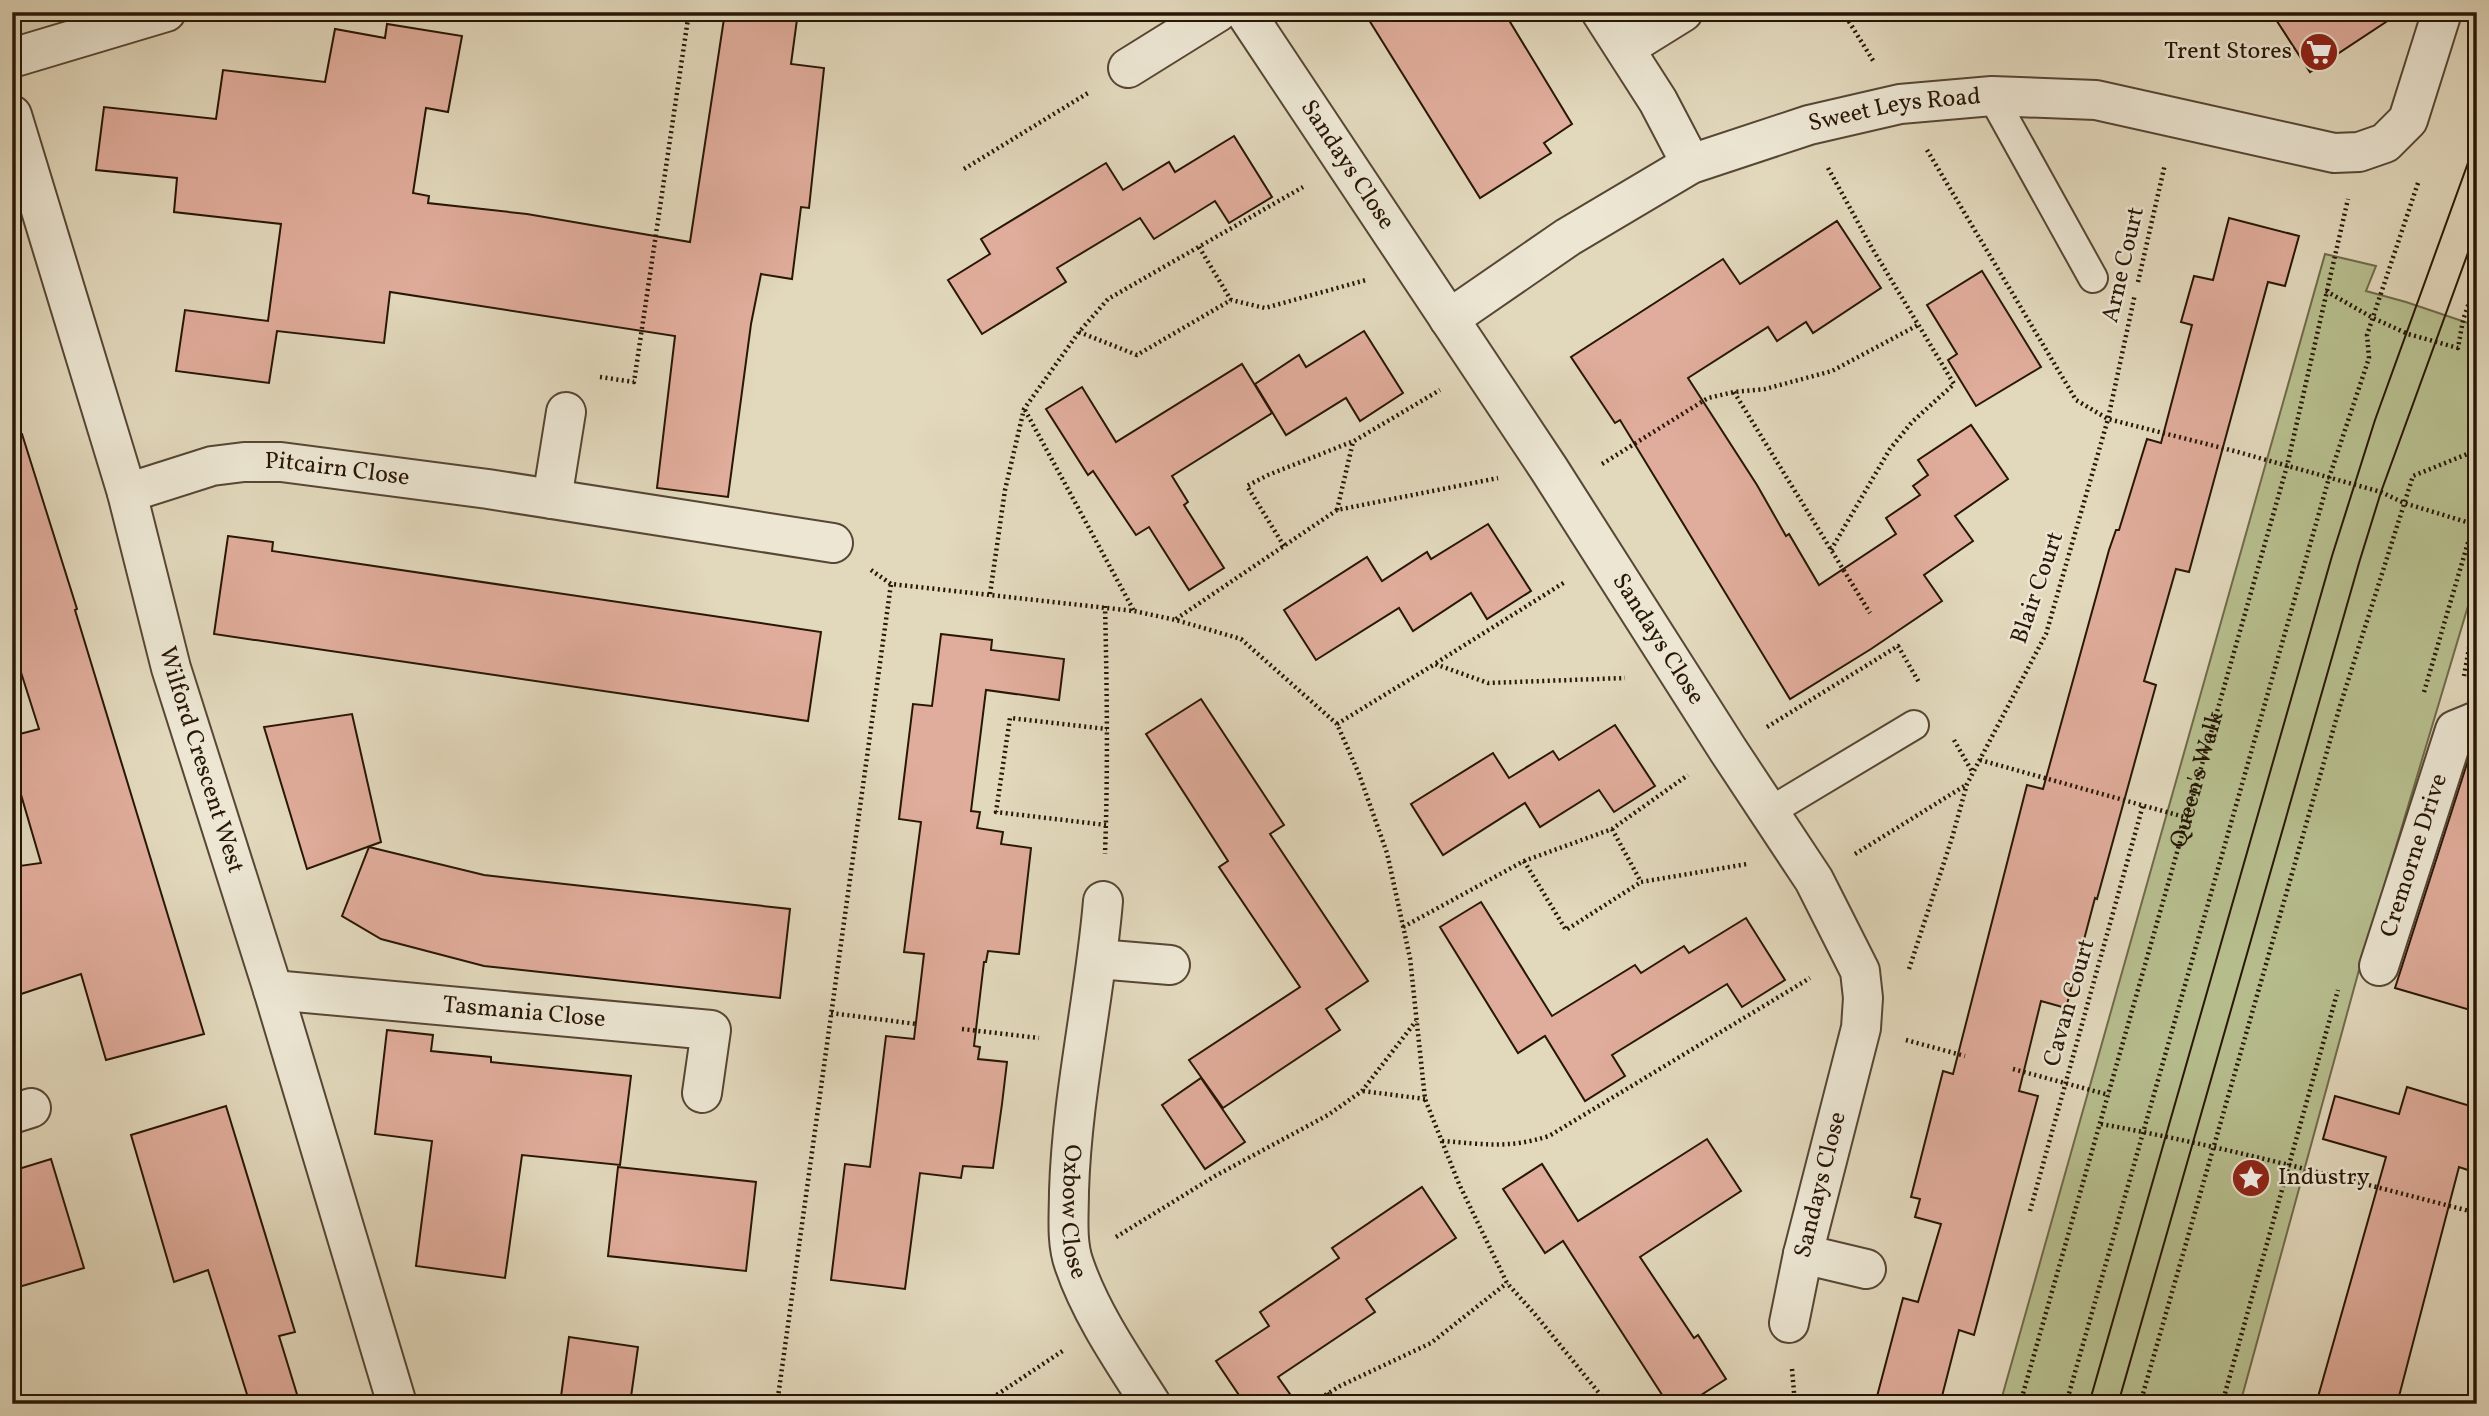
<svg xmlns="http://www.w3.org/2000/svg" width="2489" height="1416" font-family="Vollkorn,serif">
<rect width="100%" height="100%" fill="#e2d8bc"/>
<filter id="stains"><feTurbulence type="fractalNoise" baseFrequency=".00286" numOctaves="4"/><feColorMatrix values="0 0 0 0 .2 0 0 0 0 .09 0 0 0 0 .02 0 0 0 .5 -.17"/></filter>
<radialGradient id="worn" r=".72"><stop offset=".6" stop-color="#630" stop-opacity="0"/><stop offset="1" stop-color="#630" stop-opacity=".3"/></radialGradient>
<polygon fill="#b7be8e" stroke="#706a4a" stroke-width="2" points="2325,254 2376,266 2366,291 2406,302 2477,326 2477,576 2359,970 2240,1404 2000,1404"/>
<g fill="#e0ac9b" stroke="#281606" stroke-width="2">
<polygon points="725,12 798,12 791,64 824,68 809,208 801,207 792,279 761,274 751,324 728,497 657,488 675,336 390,292 384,343 277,331 269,383 176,371 185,310 268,321 281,224 174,212 177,178 96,170 104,107 216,119 223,70 325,82 335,29 385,38 387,24 462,36 448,112 426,108 413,193 429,196 428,203 527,214 690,242"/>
<polygon points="1364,12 1504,12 1572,124 1544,143 1551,153 1480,198"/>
<polygon points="2271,12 2401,12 2310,72"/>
<polygon points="1234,136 1272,197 1229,223 1215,201 1154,239 1140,218 1057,268 1066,282 982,334 948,280 990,254 981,239 1106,163 1123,190 1169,162 1175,172"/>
<polygon points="2229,218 2299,236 2285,286 2268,282 2189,572 2176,569 2144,681 2156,685 2097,899 2095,898 2066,1008 2041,1001 2019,1091 2038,1096 1974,1335 1959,1330 1940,1404 1875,1404 1903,1298 1918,1302 1941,1224 1915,1217 1920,1199 1911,1197 1943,1071 1953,1074 2027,785 2043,789 2109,550 2116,530 2119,530 2147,439 2161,443 2192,325 2181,322 2194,276 2213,280"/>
<polygon points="1837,221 1881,288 1813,333 1806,322 1777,341 1768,327 1688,378 1757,485 1786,536 1789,534 1819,585 1896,534 1886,518 1920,495 1913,486 1928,475 1918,460 1971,425 2008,479 1955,516 1973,541 1924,575 1942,601 1871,649 1790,699 1620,420 1615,423 1571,357 1723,259 1740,284"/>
<polygon points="1982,271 2041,367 1976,406 1948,360 1957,354 1927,305"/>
<polygon points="1364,331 1403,393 1360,421 1346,398 1286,435 1255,384 1299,355 1306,367"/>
<polygon points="1242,364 1272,413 1172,476 1188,502 1184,505 1224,568 1189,590 1149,527 1136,535 1093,471 1088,475 1046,409 1082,387 1116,442"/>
<polygon points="22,434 77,609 75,610 204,1034 106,1060 81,974 12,997 12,867 41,863 12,764 12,736 39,729 12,644 12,435"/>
<polygon points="1488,524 1531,591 1487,619 1471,593 1413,631 1399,608 1316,660 1284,610 1367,557 1382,581 1427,552 1431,559"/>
<polygon points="228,536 273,542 272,551 821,632 808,721 214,634"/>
<polygon points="941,634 992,640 991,650 1064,659 1059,700 986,690 971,811 980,812 977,828 1003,832 1001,844 1031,848 1019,954 988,951 986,962 984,962 974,1046 980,1047 978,1059 1007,1062 1002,1104 993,1168 963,1166 961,1178 920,1173 905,1289 831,1280 845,1164 870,1167 886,1036 914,1039 924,954 904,952 921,822 899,819 913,704 932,706"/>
<polygon points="1201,699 1284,825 1270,834 1368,981 1326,1009 1340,1030 1223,1108 1189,1060 1300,987 1219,867 1228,861 1146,734"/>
<polygon points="352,714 381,842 307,869 264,727"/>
<polygon points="1615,725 1655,786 1614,812 1599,790 1540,827 1525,803 1443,855 1411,804 1493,753 1509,778 1553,751 1559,760"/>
<polygon points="2471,751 2477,752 2477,1012 2395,988"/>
<polygon points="369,847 484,875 790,909 780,998 484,966 381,939 342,916"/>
<polygon points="1481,902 1552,1016 1635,965 1641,973 1684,946 1689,953 1746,918 1785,980 1742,1007 1727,984 1612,1055 1625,1076 1585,1101 1545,1036 1518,1053 1440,927"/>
<polygon points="387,1030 433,1035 431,1051 491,1057 491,1062 631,1076 620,1165 522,1155 505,1278 416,1266 432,1141 375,1134"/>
<polygon points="1201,1078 1245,1142 1205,1169 1162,1105"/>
<polygon points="2407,1087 2477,1108 2477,1173 2459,1167 2397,1404 2316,1404 2386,1157 2323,1139 2335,1096 2399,1114"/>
<polygon points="226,1106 295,1332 279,1336 300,1404 250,1404 208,1270 174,1282 131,1135"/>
<polygon points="1707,1139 1741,1191 1640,1257 1694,1338 1698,1335 1726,1379 1687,1404 1668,1404 1563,1241 1545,1253 1503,1189 1542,1164 1578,1221"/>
<polygon points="51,1159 84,1268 12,1289 12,1171"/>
<polygon points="618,1167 756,1182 746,1271 608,1256"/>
<polygon points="1422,1187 1456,1238 1366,1299 1375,1312 1278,1377 1297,1404 1245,1404 1216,1361 1269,1326 1260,1312 1339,1258 1332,1248"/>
<polygon points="569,1337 638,1347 630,1404 560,1404"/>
</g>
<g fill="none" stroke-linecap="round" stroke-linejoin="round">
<g stroke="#564634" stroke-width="32">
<g id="service">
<polyline points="1992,96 2093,278"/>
<polyline points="1769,812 1914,725"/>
</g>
</g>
<g stroke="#564634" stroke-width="42">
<g id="minor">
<path id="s2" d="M1245,12L1549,469L1728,750L1814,880L1860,971L1863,998L1861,1028L1803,1254L1789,1323"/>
<polyline points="1601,12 1658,101 1691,164"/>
<polyline points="1625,48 1683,12"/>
<polyline points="12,58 166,12"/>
<polyline points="1128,68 1218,12"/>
<path id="s3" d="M12,115L127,493L171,668L273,990L397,1404"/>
<path id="s4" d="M1449,319L1568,237L1691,164L1809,125L1900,104L1992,96L2096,100L2334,153L2359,152L2385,143L2408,120L2442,12"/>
<path id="s5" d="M127,493L212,466L244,462H281L488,489L833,543"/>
<polyline points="552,499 566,412"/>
<path id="s6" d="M1103,901C1095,998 1072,1093 1069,1191C1069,1214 1066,1242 1074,1264C1091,1314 1123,1360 1151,1404"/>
<polyline points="1098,959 1170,965"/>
<path id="s7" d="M2379,966L2455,730L2477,721"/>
<path id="s8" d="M273,990L711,1030L702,1093"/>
<polyline points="12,1114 31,1108"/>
<polyline points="1803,1254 1866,1269"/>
</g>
</g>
<g stroke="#281606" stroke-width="4.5" stroke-dasharray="2 3.5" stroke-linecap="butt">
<polyline points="1843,12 1874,62"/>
<polyline points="1927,150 2076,400 2108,419 2238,452 2381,492 2404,503 2473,524"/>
<polyline points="1828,168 1872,248 1954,384 1912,422 1890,449 1831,550"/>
<polyline points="964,169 1088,93"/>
<polyline points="1199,247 1231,300"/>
<polyline points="2138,282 2165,164"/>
<polyline points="2326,291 2373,318 2408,334 2458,348 2463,320 2475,286"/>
<polyline points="1079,332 1137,355 1231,300 1265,308 1366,280"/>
<polyline points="600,377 634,382 689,12"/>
<polyline points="1734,392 1870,613"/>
<polyline points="1025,410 1134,611"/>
<polyline points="1602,464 1708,398 1734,392 1765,389 1832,371 1918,325"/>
<polyline points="1337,510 1353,442"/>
<polyline points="1284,546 1247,486 1268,475 1354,441 1440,390"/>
<polyline points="871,570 891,584 1134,611 1176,620 1241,639 1337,724 1359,774 1387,853 1410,958 1425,1099 1459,1184 1507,1283 1534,1313 1608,1404"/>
<polyline points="990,594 1005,490 1024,409 1079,332 1108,299 1303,187"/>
<path d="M1105,606C1107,689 1108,771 1105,854"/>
<polyline points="1176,619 1337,510 1498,478"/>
<polyline points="1436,663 1565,582"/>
<polyline points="2464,676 2477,604"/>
<polyline points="2424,692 2477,512"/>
<polyline points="1337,724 1435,664 1488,683 1625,678"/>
<polyline points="1767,727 1898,646 1920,684"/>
<polyline points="1954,740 1973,773"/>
<polyline points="1980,760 2188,818"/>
<polyline points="1106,825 996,812 1010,718 1107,729"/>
<polyline points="1612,829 1641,882 1747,864"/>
<polyline points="1855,854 1966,785"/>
<polyline points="1524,861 1566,930 1641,882"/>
<polyline points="1403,927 1524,861 1612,829 1688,775"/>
<polyline points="1909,969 1952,838 1967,784 2046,634 2108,419 2135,294"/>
<polyline points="831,1013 916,1024"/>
<polyline points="962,1029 1039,1038"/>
<polyline points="1906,1040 1965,1056"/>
<polyline points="2013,1069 2109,1095"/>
<polyline points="1363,1091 1425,1099"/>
<path d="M2101,1124C2228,1147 2352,1181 2477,1213"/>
<path d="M1442,1141C1484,1144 1508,1149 1549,1136L1810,978"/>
<polyline points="2030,1211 2143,805"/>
<polyline points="1116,1237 1215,1176 1328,1115 1362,1091 1416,1021"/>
<polyline points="1792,1369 1795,1404"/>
<polyline points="1327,1393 1334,1404"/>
<polyline points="777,1404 891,584"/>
<polyline points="983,1404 1064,1350"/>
<polyline points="1311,1404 1340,1386 1431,1343 1507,1283"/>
<path id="s1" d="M2020,1404L2287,466L2348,199"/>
<polyline points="2066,1404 2329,478 2369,358 2367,335 2419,180"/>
<polyline points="2140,1404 2340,706 2413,476 2477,450"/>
<polyline points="2222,1404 2338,990"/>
</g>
<use href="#service" stroke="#ece6d3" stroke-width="28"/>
<use href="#minor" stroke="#ece6d3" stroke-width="38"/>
<g stroke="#281606" stroke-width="2">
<polyline points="2089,1404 2332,556 2375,420 2477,138"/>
<polyline points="2118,1404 2359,563 2381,492 2477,228"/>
</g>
</g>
<defs>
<g id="supermarket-disc" transform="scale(2.0125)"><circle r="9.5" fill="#8f2418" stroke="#ece6d3"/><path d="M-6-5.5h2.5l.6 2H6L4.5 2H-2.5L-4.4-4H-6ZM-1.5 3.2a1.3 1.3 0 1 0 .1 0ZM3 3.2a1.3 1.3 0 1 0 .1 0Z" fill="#fff"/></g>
<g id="sight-disc" transform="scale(2.0125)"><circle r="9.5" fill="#8f2418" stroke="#ece6d3"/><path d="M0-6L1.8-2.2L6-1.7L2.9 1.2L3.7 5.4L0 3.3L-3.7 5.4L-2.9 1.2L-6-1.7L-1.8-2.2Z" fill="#fff"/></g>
</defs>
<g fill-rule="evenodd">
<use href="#supermarket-disc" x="2319" y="52"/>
<use href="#sight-disc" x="2251" y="1178"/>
</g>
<g text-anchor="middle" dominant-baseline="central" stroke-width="5" stroke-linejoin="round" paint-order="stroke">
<g font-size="24" fill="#281606" stroke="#ece6d3" text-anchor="end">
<text x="2292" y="52">Trent Stores</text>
<text x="2278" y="1178" text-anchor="start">Industry</text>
</g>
<g font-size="24" fill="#281606" stroke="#ece6d3">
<text stroke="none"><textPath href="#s4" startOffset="499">Sweet Leys Road</textPath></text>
<text stroke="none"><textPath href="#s2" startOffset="184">Sandays Close</textPath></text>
<text transform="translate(2124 265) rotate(-77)">Arne Court</text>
<text stroke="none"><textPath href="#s5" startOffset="215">Pitcairn Close</textPath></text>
<text transform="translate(2038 588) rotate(-71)">Blair Court</text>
<text stroke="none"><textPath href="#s2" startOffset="751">Sandays Close</textPath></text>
<text stroke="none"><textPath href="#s3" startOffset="672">Wilford Crescent West</textPath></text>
<text stroke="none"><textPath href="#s1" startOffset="649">Queen's Walk</textPath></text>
<text stroke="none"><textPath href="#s7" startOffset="116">Cremorne Drive</textPath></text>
<text transform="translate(2070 1003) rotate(-74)">Cavan Court</text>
<text stroke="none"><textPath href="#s8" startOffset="252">Tasmania Close</textPath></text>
<text transform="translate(1821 1185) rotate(-76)">Sandays Close</text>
<text stroke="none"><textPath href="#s6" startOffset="313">Oxbow Close</textPath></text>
</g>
</g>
<rect width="2489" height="1416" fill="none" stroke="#e2d8bc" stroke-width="42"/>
<rect x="14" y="14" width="2461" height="1388" fill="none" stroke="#281606" stroke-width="3.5"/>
<rect x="21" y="21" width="2447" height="1374" fill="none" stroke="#281606" stroke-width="2"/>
<rect width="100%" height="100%" filter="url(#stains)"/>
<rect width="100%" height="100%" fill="url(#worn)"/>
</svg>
